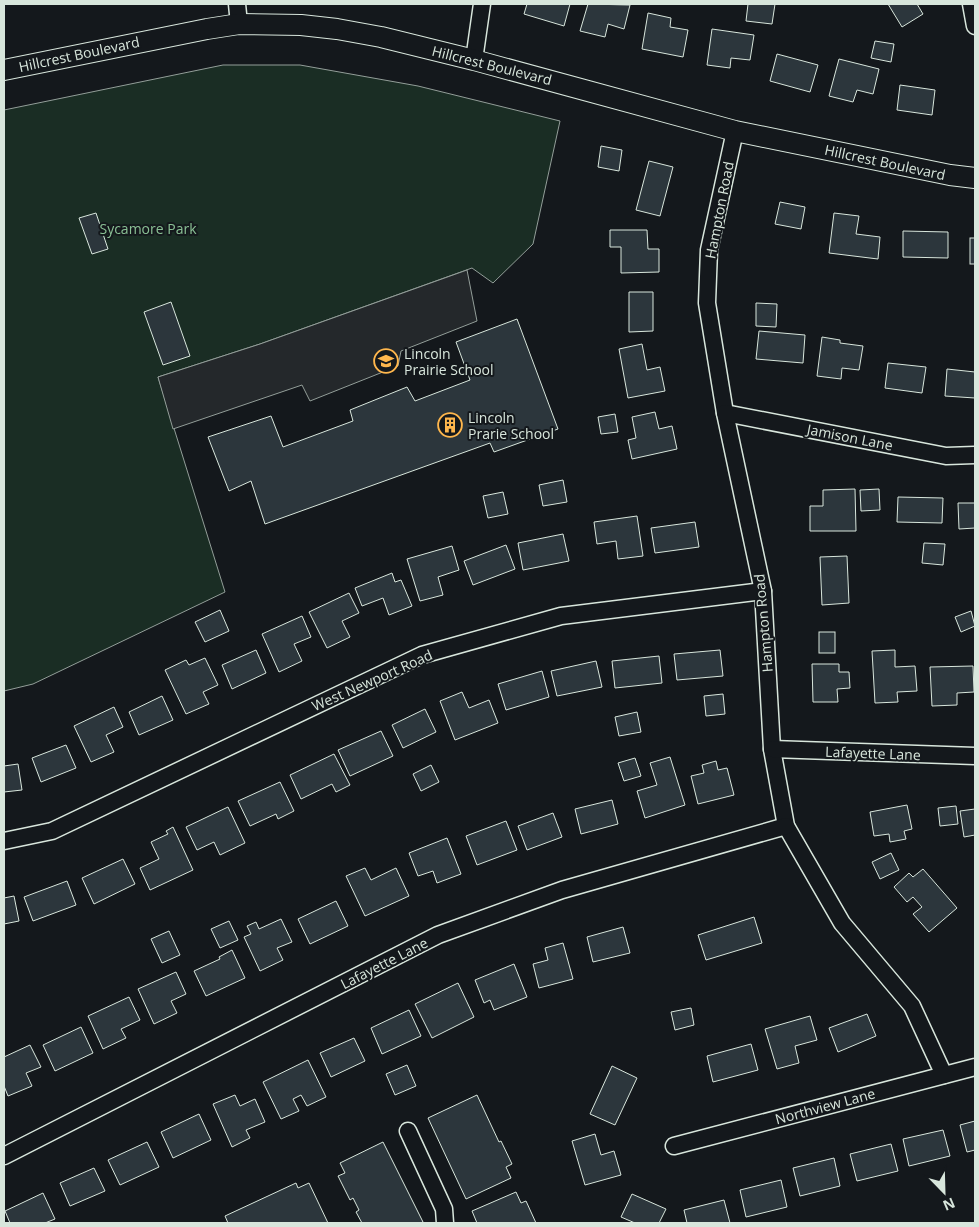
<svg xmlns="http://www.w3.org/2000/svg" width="979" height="1227" font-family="'Open Sans',sans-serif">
<rect width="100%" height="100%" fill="#14181c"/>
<polygon fill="#1a2d24" stroke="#939e99" points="223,65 300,65 418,86 560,121 533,244 493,283 472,268 260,344 158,377 225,592 33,684 4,691 4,110"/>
<polygon fill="#24282b" stroke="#939e99" points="467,270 477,321 401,351 398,366 310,401 302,385 173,429 158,377 260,344"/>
<g fill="#2c363c" stroke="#d8e6dc">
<polygon points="527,4 570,4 564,26 524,14"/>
<polygon points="588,4 630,5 624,29 608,24 605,37 580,31"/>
<polygon points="748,4 775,4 772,24 746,21"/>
<polygon points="888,4 917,4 923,14 902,27"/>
<polygon points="648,13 671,18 670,27 688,30 683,57 642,49"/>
<polygon points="712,29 754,35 750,60 731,58 730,68 707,65"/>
<polygon points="875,41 894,44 891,62 871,58"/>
<polygon points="777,54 818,65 810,92 770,81"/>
<polygon points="839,59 879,69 873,94 857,90 853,102 829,96"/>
<polygon points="900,85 935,90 932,115 897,110"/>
<polygon points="601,146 622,150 619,171 598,167"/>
<polygon points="649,161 673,167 660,216 636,210"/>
<polygon points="780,202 805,207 801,229 775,224"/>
<polygon points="96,213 108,249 92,254 79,218"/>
<polygon points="834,213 859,216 856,234 880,237 878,259 829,253"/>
<polygon points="610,230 647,230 648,249 659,249 659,272 621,273 621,247 610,247"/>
<polygon points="903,231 948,232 948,258 903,257"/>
<rect x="970" y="238" width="5" height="26"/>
<polygon points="629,292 653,292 653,331 629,332"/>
<polygon points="171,302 190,356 163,365 144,312"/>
<polygon points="756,303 777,304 776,327 756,326"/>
<polygon points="517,319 558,429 494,452 490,443 265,524 251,481 229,491 208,437 271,416 283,447 353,421 350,410 407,387 415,401 470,380 456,342"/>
<polygon points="759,331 805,335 803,363 756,359"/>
<polygon points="822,337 840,340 840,343 863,346 859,370 842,368 841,379 817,376"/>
<polygon points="642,344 647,370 660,367 665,391 628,398 619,349"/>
<polygon points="888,363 926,367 922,393 885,388"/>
<polygon points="947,369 975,372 975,398 945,396"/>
<polygon points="655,412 659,429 672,426 677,449 632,459 628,440 636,438 632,417"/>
<polygon points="615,414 618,432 601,434 598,417"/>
<polygon points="563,480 567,502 543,506 539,485"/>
<polygon points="855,489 856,531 810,531 810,506 823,506 823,490"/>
<polygon points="879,489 880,510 861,511 860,490"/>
<polygon points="503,492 508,514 488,518 483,496"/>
<polygon points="898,497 943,498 942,523 897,522"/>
<polygon points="958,503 975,503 975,528 959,529"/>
<polygon points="637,516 643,556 618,559 616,541 597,544 594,522"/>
<polygon points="695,522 699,547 655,553 651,528"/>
<polygon points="563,534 569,561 523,570 518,543"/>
<polygon points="924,543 945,544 943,565 922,563"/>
<polygon points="506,545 515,569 473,585 464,561"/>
<polygon points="452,546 459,570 438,577 443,595 420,601 407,559"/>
<polygon points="847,556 849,603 822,605 820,557"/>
<polygon points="392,573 395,582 401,580 412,606 389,615 383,598 362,606 355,588"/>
<polygon points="349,593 359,613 342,621 350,637 327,648 309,612"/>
<polygon points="220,610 229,631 205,642 195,622"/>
<polygon points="971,611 975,626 961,632 955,617"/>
<polygon points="302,616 311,637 294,644 302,661 279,672 262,634"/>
<rect x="819" y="632" width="16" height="21"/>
<polygon points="256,650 266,673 232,689 222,665"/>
<polygon points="720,650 723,676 677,680 674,654"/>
<polygon points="895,650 895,667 915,666 917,691 897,692 898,702 875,703 872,651"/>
<polygon points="659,656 662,683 615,688 612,661"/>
<polygon points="205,658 218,685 203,692 209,704 186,714 165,670 186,660 189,665"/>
<polygon points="596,661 602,687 557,696 551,671"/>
<polygon points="812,664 839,664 839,672 849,672 850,688 837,689 838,702 813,702"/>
<polygon points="973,666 974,692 957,693 957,705 932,706 930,667"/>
<polygon points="542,671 549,697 506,710 498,684"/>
<polygon points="462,692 469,708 489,700 498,723 455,740 440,701"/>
<polygon points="723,694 725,714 706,716 704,696"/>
<polygon points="162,696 173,720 139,735 129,712"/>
<polygon points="114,707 123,727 106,735 114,752 91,762 74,726"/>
<polygon points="425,709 436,732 403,748 392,725"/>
<polygon points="637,712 641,732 619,736 615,717"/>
<polygon points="381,731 393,756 350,776 338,750"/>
<polygon points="66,745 76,768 41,782 32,758"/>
<polygon points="334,754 350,785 336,792 332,784 301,799 290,775"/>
<polygon points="670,757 685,805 645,818 637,791 657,785 650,763"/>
<polygon points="635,758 641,776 624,781 618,763"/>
<polygon points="716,761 718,770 727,768 734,795 698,804 691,776 704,773 702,765"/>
<polygon points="18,764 22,790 4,792 4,766"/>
<polygon points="431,765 439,782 421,791 413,774"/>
<polygon points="280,782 294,811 278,819 276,814 250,826 238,801"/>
<polygon points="612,800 618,824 581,834 575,809"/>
<polygon points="907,805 912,829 904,831 906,839 890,842 889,834 874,836 870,812"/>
<polygon points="956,806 958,824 940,826 938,808"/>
<polygon points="228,807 245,843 220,855 214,842 197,850 186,827"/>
<polygon points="975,809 975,835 964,837 960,811"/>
<polygon points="553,813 562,837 527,850 518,826"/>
<polygon points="506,821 517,850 477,865 466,836"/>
<polygon points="173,827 193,870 150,890 140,868 159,859 151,842 168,834 166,831"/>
<polygon points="447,838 461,874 437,883 433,871 418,876 409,853"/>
<polygon points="891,853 899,870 880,879 872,862"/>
<polygon points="123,859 135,884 94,904 82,878"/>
<polygon points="365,868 371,880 396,868 409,896 365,916 346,876"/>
<polygon points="923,869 957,908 929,932 913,914 922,907 913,897 907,902 894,887 909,873 913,877"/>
<polygon points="67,881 76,905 33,921 24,897"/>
<polygon points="14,896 19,921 4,924 4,898"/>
<polygon points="336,901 348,926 310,944 298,919"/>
<polygon points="754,917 762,943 706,960 698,935"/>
<polygon points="281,919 292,942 277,948 283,960 260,971 244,937 251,934 247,926 256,922 259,929"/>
<polygon points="229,921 238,940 220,948 211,929"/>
<polygon points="623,927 630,953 593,962 587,937"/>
<polygon points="169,931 180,955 162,963 151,939"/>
<polygon points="563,943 573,979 539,988 533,964 548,960 545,948"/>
<polygon points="232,950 245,978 206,996 194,971 220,959 219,957"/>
<polygon points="514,964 527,997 494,1010 490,1000 484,1003 475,980"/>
<polygon points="176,972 186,994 171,1001 177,1013 154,1024 138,989"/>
<polygon points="458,983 474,1017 432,1038 415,1004"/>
<polygon points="129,997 140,1020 121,1029 126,1038 103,1049 88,1016"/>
<polygon points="691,1008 694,1025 675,1030 671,1012"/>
<polygon points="409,1010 421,1036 382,1054 371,1028"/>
<polygon points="867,1014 876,1036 838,1052 829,1028"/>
<polygon points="810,1016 817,1040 795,1046 799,1063 777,1069 765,1029"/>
<polygon points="81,1027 93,1053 55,1071 43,1045"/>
<polygon points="354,1038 365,1061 331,1077 320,1053"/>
<polygon points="751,1044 758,1070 713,1082 707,1056"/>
<polygon points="30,1045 41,1067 26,1073 32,1086 8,1096 4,1086 4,1057"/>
<polygon points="308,1060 326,1097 307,1106 301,1095 293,1099 299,1111 281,1119 263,1082"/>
<polygon points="407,1065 416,1086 395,1095 386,1074"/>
<polygon points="612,1066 637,1078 615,1125 590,1114"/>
<polygon points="235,1095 240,1106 255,1099 265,1122 246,1130 250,1138 232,1147 213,1104"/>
<polygon points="477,1095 499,1142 501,1141 512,1164 506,1167 511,1178 466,1199 428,1118"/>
<polygon points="199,1114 211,1140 173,1158 161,1132"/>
<polygon points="975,1121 975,1150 967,1152 960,1125"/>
<polygon points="943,1130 950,1156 909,1166 903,1139"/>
<polygon points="595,1134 601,1155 614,1151 621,1175 585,1185 572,1141"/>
<polygon points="147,1142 159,1167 120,1185 108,1160"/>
<polygon points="383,1142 423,1222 420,1223 362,1223 356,1212 359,1210 353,1198 350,1200 338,1176 345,1173 340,1163"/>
<polygon points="891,1144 898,1171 857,1181 850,1154"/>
<polygon points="834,1158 840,1186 800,1196 793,1168"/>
<polygon points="94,1168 105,1191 70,1206 60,1183"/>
<polygon points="781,1180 787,1207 746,1217 740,1190"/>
<polygon points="296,1183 298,1188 309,1183 328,1223 228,1223 225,1216"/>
<polygon points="516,1192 521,1203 526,1201 536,1223 477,1223 472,1211"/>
<polygon points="43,1193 55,1219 45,1223 10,1223 5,1211"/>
<polygon points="632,1194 666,1209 659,1223 635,1223 621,1217"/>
<polygon points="724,1200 730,1223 687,1223 684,1210"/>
</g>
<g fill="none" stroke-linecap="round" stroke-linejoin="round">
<g stroke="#d8e6dc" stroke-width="19">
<g id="minor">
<polyline points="237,4 239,24"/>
<polyline points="971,4 975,26"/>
<polyline points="474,60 482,4"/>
<polyline points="735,131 709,250 707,303 725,413 763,591 772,749 786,826 842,923 912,1006 944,1075"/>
<polyline points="725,413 946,456 975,455"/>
<polyline points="772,749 975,756"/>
<polyline points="4,841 52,831 422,655 561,616 763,591"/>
<polyline points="408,1131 444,1209 445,1223"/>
<polyline points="674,1146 975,1067"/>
<polyline points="4,1156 438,935 562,890 786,826"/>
</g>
</g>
<g stroke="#d8e6dc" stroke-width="22">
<polyline id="tertiary" points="4,70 207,29 239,24 301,25 337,29 381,37 474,60 735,131 950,175 975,178"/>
</g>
<use href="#minor" stroke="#14181c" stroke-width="16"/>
<use href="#tertiary" stroke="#14181c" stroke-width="20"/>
</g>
<defs>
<g id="school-ring" transform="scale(1.25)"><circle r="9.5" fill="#14181c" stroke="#ffb74d" stroke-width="1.5"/><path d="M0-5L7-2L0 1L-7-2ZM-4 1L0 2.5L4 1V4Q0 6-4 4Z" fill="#ffb74d"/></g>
<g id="building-ring" transform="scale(1.25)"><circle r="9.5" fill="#14181c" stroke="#ffb74d" stroke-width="1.5"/><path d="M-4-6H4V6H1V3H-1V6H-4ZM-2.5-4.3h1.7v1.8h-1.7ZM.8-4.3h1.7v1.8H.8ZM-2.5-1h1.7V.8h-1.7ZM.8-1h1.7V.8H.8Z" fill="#ffb74d"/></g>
</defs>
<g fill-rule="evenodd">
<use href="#school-ring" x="386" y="361"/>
<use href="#building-ring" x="450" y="425"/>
</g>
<g text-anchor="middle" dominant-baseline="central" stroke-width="4" stroke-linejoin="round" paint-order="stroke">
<g font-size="14" fill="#d8e6dc" stroke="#14181c">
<text transform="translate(79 54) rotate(-12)">Hillcrest Boulevard</text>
<text transform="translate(492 65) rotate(14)">Hillcrest Boulevard</text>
<text transform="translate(885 162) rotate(12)">Hillcrest Boulevard</text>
<text transform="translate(719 210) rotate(-79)">Hampton Road</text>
<text transform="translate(850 437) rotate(11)">Jamison Lane</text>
<text transform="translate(763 623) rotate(-95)">Hampton Road</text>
<text transform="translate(372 680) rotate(-24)">West Newport Road</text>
<text transform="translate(873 753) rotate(2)">Lafayette Lane</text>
<text transform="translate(384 963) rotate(-27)">Lafayette Lane</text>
<text transform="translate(825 1106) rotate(-15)">Northview Lane</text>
</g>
<g font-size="14" fill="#8ac095" stroke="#14181c">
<text x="148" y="228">Sycamore Park</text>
</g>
<g font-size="14" fill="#d8e6dc" stroke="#14181c" text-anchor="start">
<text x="404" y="353">Lincoln<tspan x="404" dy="16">Prairie School</tspan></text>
<text x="468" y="417">Lincoln<tspan x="468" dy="16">Prarie School</tspan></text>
</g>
</g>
<rect width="979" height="1227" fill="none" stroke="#d8e6dc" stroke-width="10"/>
<g transform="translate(944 1192) rotate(157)" stroke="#14181c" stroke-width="4" paint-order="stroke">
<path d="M0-4L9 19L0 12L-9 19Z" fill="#d8e6dc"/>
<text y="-8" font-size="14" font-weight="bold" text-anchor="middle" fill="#d8e6dc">N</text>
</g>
</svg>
